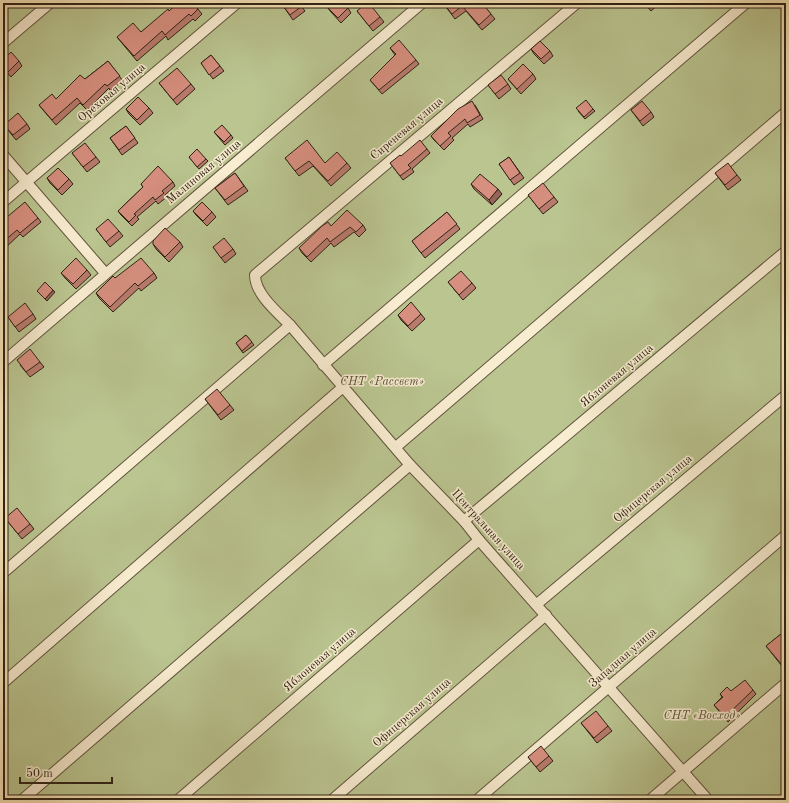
<svg xmlns="http://www.w3.org/2000/svg" width="789" height="803" font-family="'Old Standard TT',serif">
<rect width="100%" height="100%" fill="#f6e4b8"/>
<filter id="stains"><feTurbulence type="fractalNoise" baseFrequency=".005" numOctaves="4"/><feColorMatrix values="0 0 0 0 .2 0 0 0 0 .09 0 0 0 0 .02 0 0 0 .5 -.17"/></filter>
<radialGradient id="worn" r=".72"><stop offset=".6" stop-color="#630" stop-opacity="0"/><stop offset="1" stop-color="#630" stop-opacity=".3"/></radialGradient>
<rect fill="#bac590" stroke="#747453" x="3" y="3" width="783" height="797"/>
<g fill="none" stroke-linecap="round" stroke-linejoin="round">
<g stroke="#61533e" stroke-width="12">
<g id="minor">
<path d="M577,3L255,275C255,294 277,312 290,325L410,465L464,521L479,540L708,800"/>
<polyline points="3,43 50,3"/>
<polyline points="3,155 105,273"/>
<polyline points="3,202 237,3"/>
<polyline points="3,362 422,3"/>
<polyline points="323,365 746,3"/>
<polyline points="396,447 786,112"/>
<polyline points="464,521 786,251"/>
<polyline points="3,573 290,325"/>
<polyline points="537,604 786,395"/>
<polyline points="3,683 343,387"/>
<polyline points="22,800 410,465"/>
<polyline points="178,800 479,540"/>
<polyline points="332,800 546,615"/>
<polyline points="477,800 786,535"/>
<polyline points="650,800 786,683"/>
</g>
</g>
<use href="#minor" stroke="#f9edd1" stroke-width="10"/>
</g>
<g fill="#b97b6d" stroke="#2f2316">
<polygon points="281,3 299,3 305,11 293,20"/>
<polygon points="443,3 492,3 486,8 495,19 482,30 466,11 455,19"/>
<polygon points="644,3 660,3 651,11"/>
<polygon points="327,7 348,8 351,13 341,23 331,12"/>
<polygon points="198,9 202,14 195,21 193,19 168,40 166,36 137,61 121,42 117,37 141,32 169,11"/>
<polygon points="357,11 380,17 384,22 373,31"/>
<polygon points="390,48 416,60 419,64 382,94 370,80 395,55"/>
<polygon points="531,49 550,51 553,56 544,64 534,54"/>
<polygon points="211,55 224,71 213,79 201,63"/>
<polygon points="3,60 19,61 22,66 11,77 3,68"/>
<polygon points="108,61 123,81 110,91 109,88 87,110 80,103 56,125 43,110 39,105 56,99 85,79"/>
<polygon points="533,74 536,79 521,94 512,84 508,79"/>
<polygon points="159,83 191,84 195,89 177,105 163,88"/>
<polygon points="508,84 511,89 499,99 488,85"/>
<polygon points="475,105 483,119 470,127 468,124 452,138 454,140 444,150 434,140 431,136"/>
<polygon points="149,108 153,113 140,125 129,114 126,109"/>
<polygon points="593,109 595,111 585,119 578,111"/>
<polygon points="631,110 651,112 654,117 643,126"/>
<polygon points="27,124 30,129 16,140 4,125"/>
<polygon points="126,126 138,143 122,155 110,138"/>
<polygon points="214,132 231,135 233,138 225,145"/>
<polygon points="427,149 430,153 412,169 414,172 403,180 390,163 401,156"/>
<polygon points="72,153 96,157 100,162 87,172"/>
<polygon points="189,157 206,159 208,161 199,169"/>
<polygon points="509,157 524,178 514,185 499,164"/>
<polygon points="285,158 325,163 347,163 351,168 331,186 313,166 299,176"/>
<polygon points="235,173 248,191 228,205 215,188"/>
<polygon points="715,173 737,175 741,180 728,190"/>
<polygon points="47,178 69,179 73,184 62,195 50,183"/>
<polygon points="173,182 175,186 165,195 167,197 158,204 156,201 137,217 139,219 132,226 121,215 118,211 143,187 141,184"/>
<polygon points="471,184 502,194 492,205 474,189"/>
<polygon points="528,195 554,197 558,202 543,214"/>
<polygon points="193,211 212,212 216,217 207,226 196,215"/>
<polygon points="447,212 460,229 425,258 412,241"/>
<polygon points="38,218 41,222 23,237 20,234 3,250 3,221"/>
<polygon points="363,225 366,230 359,237 354,232 334,247 331,243 311,262 302,253 299,248 331,226"/>
<polygon points="96,229 119,231 123,236 110,247"/>
<polygon points="180,242 183,247 169,262 156,249 153,244"/>
<polygon points="213,247 233,249 236,254 225,263"/>
<polygon points="87,270 91,275 76,289 65,278 61,273"/>
<polygon points="154,273 157,278 141,291 139,288 113,312 99,298 96,293 115,278"/>
<polygon points="448,282 472,283 476,288 463,300"/>
<polygon points="33,314 36,319 19,332 8,317"/>
<polygon points="421,314 425,319 412,331 401,320 398,315"/>
<polygon points="246,335 254,345 243,353 236,343"/>
<polygon points="40,362 44,367 30,377 20,365"/>
<polygon points="205,399 230,405 234,410 221,420"/>
<polygon points="5,518 30,524 34,529 22,539"/>
<polygon points="786,630 786,669 785,670 766,646"/>
<polygon points="753,690 756,694 728,722 714,705 722,697 720,694 731,691"/>
<polygon points="581,723 608,726 612,731 597,743"/>
<polygon points="549,756 553,761 540,772 528,757"/>
</g>
<g fill="#966459" stroke="#2f2316">
<polygon points="498,189 502,194 492,205 489,200"/>
<polygon points="53,290 55,292 47,301 45,299"/>
</g>
<g fill="#d78f7f" stroke="#2f2316">
<polygon points="178,3 192,3 198,9 191,16 189,14 165,35 162,31 134,56 117,37 133,23 141,32 168,9 169,11"/>
<polygon points="281,3 299,3 302,6 290,15"/>
<polygon points="332,3 342,3 348,8 338,18 327,7"/>
<polygon points="366,3 369,3 380,17 369,26 357,11"/>
<polygon points="443,3 483,3 482,3 491,14 479,25 462,6 452,14"/>
<polygon points="645,3 650,3 647,6"/>
<polygon points="399,40 416,60 379,90 370,80 396,54 390,48"/>
<polygon points="540,41 550,51 541,59 531,49"/>
<polygon points="11,52 19,61 8,72 3,67 3,60"/>
<polygon points="211,55 220,66 209,75 201,63"/>
<polygon points="108,61 120,76 107,86 105,84 83,105 77,98 52,120 39,105 52,94 56,99 80,75 85,79"/>
<polygon points="523,64 533,74 517,89 508,79"/>
<polygon points="177,68 191,84 173,100 159,83"/>
<polygon points="501,75 508,84 495,94 488,85"/>
<polygon points="138,97 149,108 137,120 126,109"/>
<polygon points="586,100 593,109 584,117 576,108"/>
<polygon points="472,101 480,115 467,123 465,119 448,133 451,136 440,146 431,136 458,109"/>
<polygon points="642,101 651,112 640,121 631,110"/>
<polygon points="18,113 27,124 13,135 4,125"/>
<polygon points="222,125 231,135 224,142 214,132"/>
<polygon points="126,126 135,138 119,150 110,138"/>
<polygon points="307,140 325,163 337,152 347,163 328,181 309,161 295,171 285,158"/>
<polygon points="420,140 427,149 408,165 411,168 400,176 390,163 400,155 401,156"/>
<polygon points="85,143 96,157 83,167 72,153"/>
<polygon points="197,149 206,159 197,167 189,157"/>
<polygon points="509,157 520,173 510,180 499,164"/>
<polygon points="728,163 737,175 725,185 715,173"/>
<polygon points="158,166 173,182 162,191 164,193 155,200 153,197 134,214 136,215 129,222 118,211 143,187 141,184"/>
<polygon points="58,168 69,179 58,190 47,178"/>
<polygon points="235,173 244,186 225,200 215,188"/>
<polygon points="480,174 498,189 489,200 471,184"/>
<polygon points="543,183 554,197 539,209 528,195"/>
<polygon points="25,202 38,218 20,233 17,230 3,242 3,221 7,217"/>
<polygon points="202,202 212,212 203,221 193,211"/>
<polygon points="347,210 363,225 356,232 350,227 330,242 327,238 307,257 299,248 322,226 328,222 331,226"/>
<polygon points="447,212 457,224 421,253 412,241"/>
<polygon points="108,219 119,231 106,242 96,229"/>
<polygon points="165,228 180,242 165,257 153,244 153,241"/>
<polygon points="224,238 233,249 221,258 213,247"/>
<polygon points="76,258 87,270 73,284 61,273"/>
<polygon points="141,258 154,273 138,286 135,283 110,307 96,293 113,276 115,278"/>
<polygon points="461,271 472,283 459,295 448,282"/>
<polygon points="45,282 53,290 45,299 37,291"/>
<polygon points="411,302 421,314 408,326 398,315"/>
<polygon points="25,303 33,314 15,327 8,317"/>
<polygon points="246,335 252,342 242,351 236,343"/>
<polygon points="30,349 40,362 26,372 17,360"/>
<polygon points="217,389 230,405 218,415 205,399"/>
<polygon points="17,508 30,524 18,534 5,518"/>
<polygon points="786,630 786,661 782,665 766,646"/>
<polygon points="745,680 753,690 725,717 714,705 723,697 720,694 727,687 731,691"/>
<polygon points="596,711 608,726 594,738 581,723"/>
<polygon points="541,746 549,756 536,767 528,757"/>
</g>
<g text-anchor="middle" dominant-baseline="central" stroke-width="3" stroke-linejoin="round" paint-order="stroke">
<g font-size="12" fill="#2f2316" stroke="#f9edd1">
<text transform="translate(112 93) rotate(-40)">Ореховая улица</text>
<text transform="translate(407 129) rotate(-40)">Сиреневая улица</text>
<text transform="translate(204 172) rotate(-40)">Малиновая улица</text>
<text transform="translate(617 376) rotate(-40)">Яблоневая улица</text>
<text transform="translate(653 489) rotate(-40)">Офицерская улица</text>
<text transform="translate(488 530) rotate(48)">Центральная улица</text>
<text transform="translate(623 658) rotate(-41)">Западная улица</text>
<text transform="translate(320 660) rotate(-41)">Яблоневая улица</text>
<text transform="translate(412 713) rotate(-41)">Офицерская улица</text>
</g>
<g font-size="12" font-style="italic" fill="#59543b" stroke="#f9edd1">
<text x="382" y="382">СНТ «Рассвет»</text>
<text x="702" y="716">СНТ «Восход»</text>
</g>
</g>
<rect width="789" height="803" fill="none" stroke="#f6e4b8" stroke-width="16"/>
<rect x="4" y="4" width="781" height="795" fill="none" stroke="#2f2316" stroke-width="2"/>
<rect x="8" y="8" width="773" height="787" fill="none" stroke="#2f2316"/>
<path d="M20 777v6h92v-6" fill="none" stroke="#2f2316" stroke-width="2"/>
<text x="26" y="777" font-size="12" fill="#2f2316" stroke="#f9edd1" stroke-width="3" paint-order="stroke">50 m</text>
<rect width="100%" height="100%" filter="url(#stains)"/>
<rect width="100%" height="100%" fill="url(#worn)"/>
</svg>
